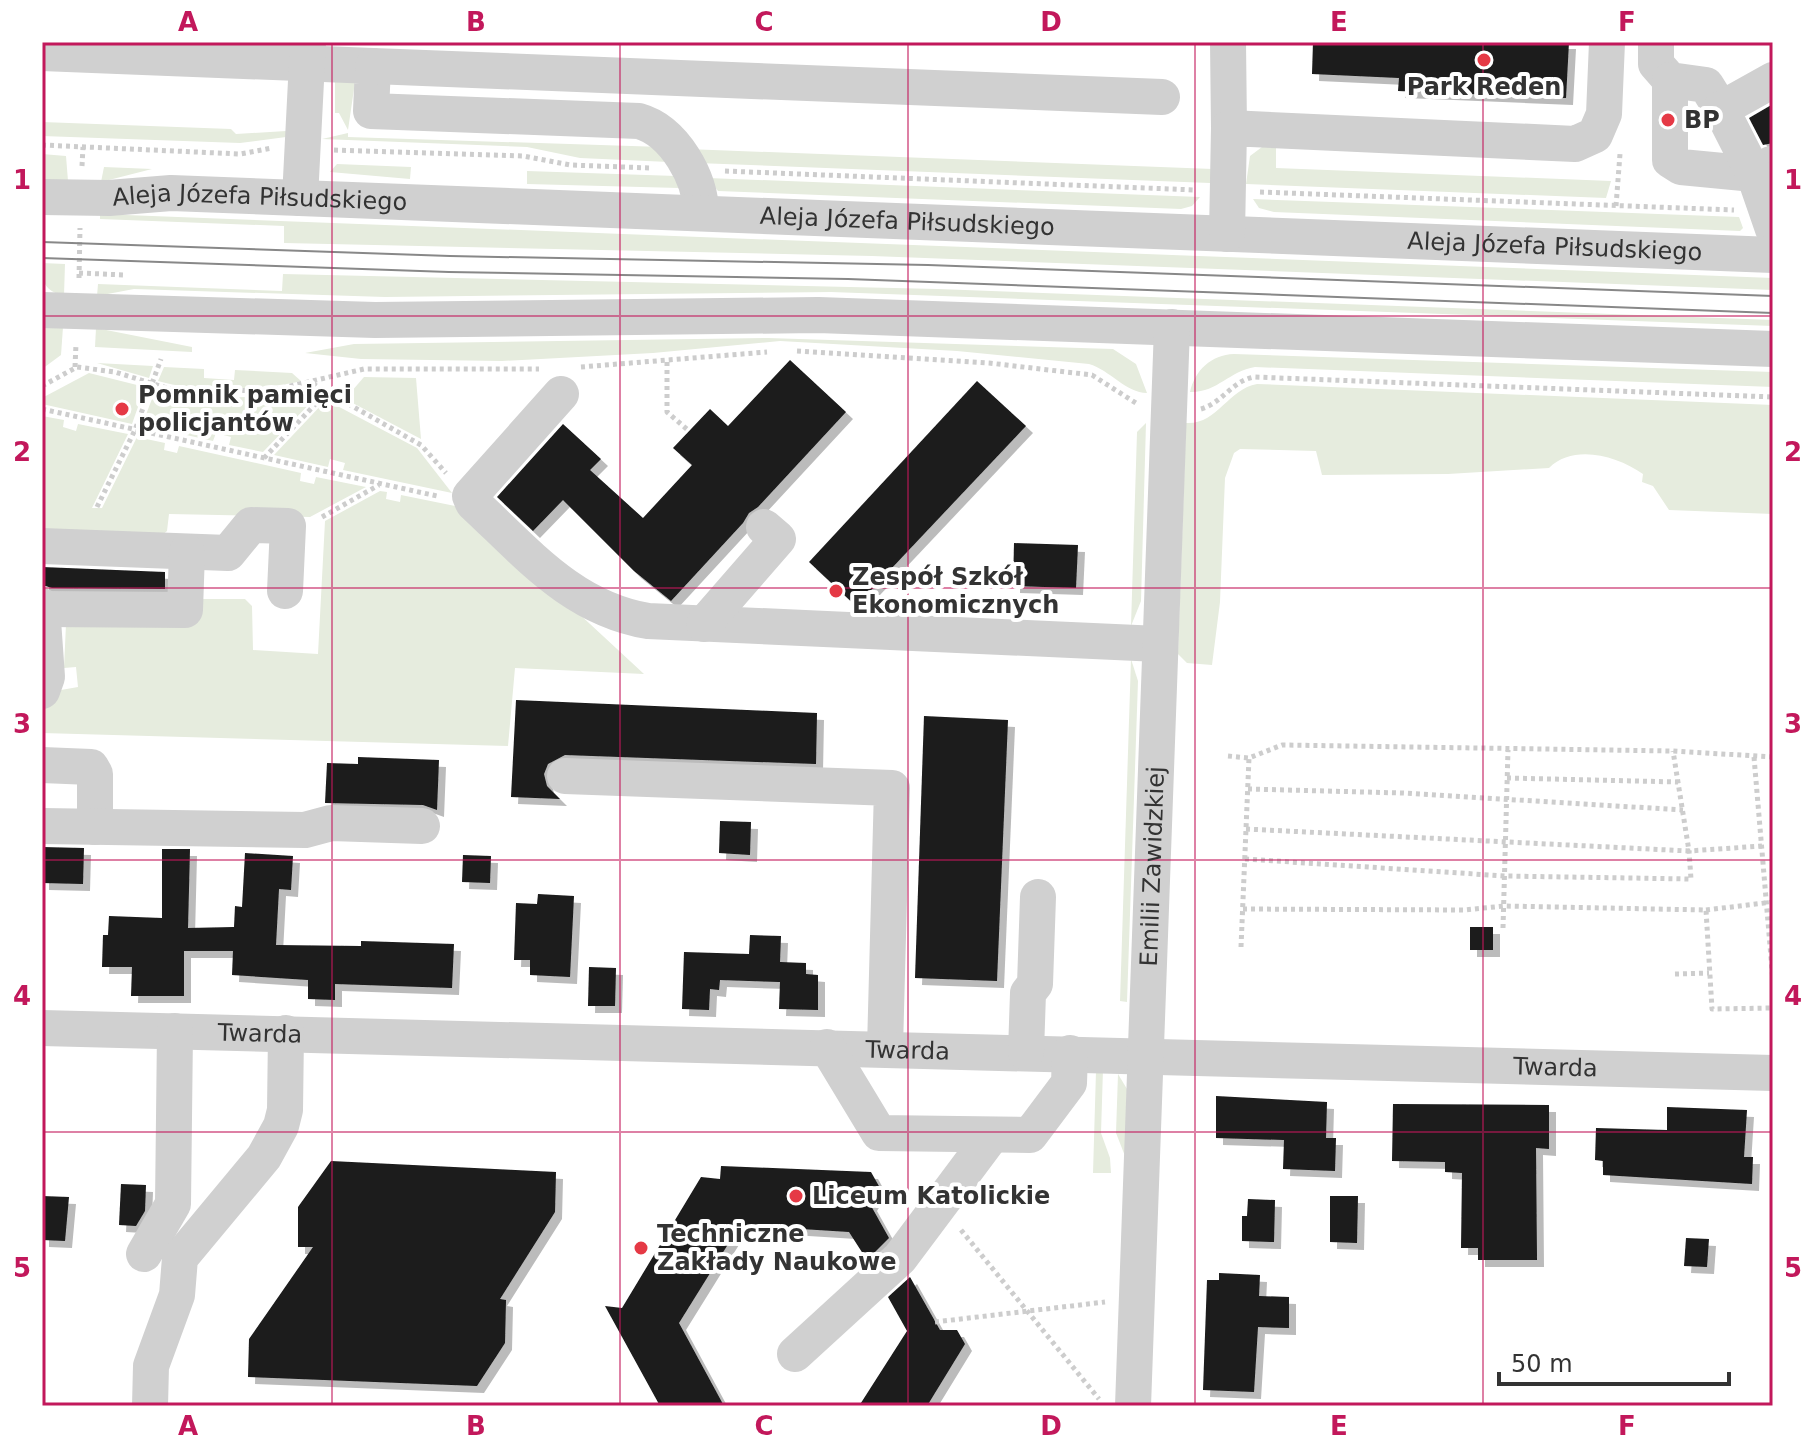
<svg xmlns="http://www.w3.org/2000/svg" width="1815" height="1448" font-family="'DejaVu Sans',sans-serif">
<defs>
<filter id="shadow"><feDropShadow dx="7" dy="7" stdDeviation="0" flood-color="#0004"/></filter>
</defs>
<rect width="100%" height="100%" fill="#fff"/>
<g fill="#e6ecde">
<polygon points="335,80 355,82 348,130 339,113 335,113"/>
<polygon points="42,122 231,129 236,134 286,131 286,137 240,143 42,136"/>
<polygon points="348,133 348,137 662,147 669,162 580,158 527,147 322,139"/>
<polygon points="1276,145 1276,168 1611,181 1606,198 1246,184 1250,156 1262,147"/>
<polygon points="687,149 1213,169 1210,183 697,163"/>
<polygon points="42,154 66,156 68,181 42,180"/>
<polygon points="337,164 411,167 410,179 330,172"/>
<polygon points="104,167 152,169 101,182"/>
<polygon points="527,171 676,176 679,188 527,184"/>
<polygon points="708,178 1200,197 1192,206 1181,209 718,191"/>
<polygon points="1253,199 1739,217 1743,228 1740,231 1274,212 1259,208"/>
<polygon points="100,214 1773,278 1773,290 872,256 284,243 284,226 100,219"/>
<path d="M42,263L65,264L64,295C44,292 42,281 42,263Z"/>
<polygon points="283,274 938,289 1773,320 1773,326 831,292 385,297 134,289 97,296 98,284 282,291"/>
<polygon points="63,327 61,355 42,369 42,328"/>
<polygon points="96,328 192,347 192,352 95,347"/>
<path d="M768,338L1113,349L1136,364L1147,393C1126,393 1110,370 1089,364L957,351L780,341L653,353L502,361L361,359L305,353L354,344Z"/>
<path d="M1234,354L1773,372V387L1255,367C1229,371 1217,393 1190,392C1195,370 1211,355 1234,354Z"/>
<polygon points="97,363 153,366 149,378"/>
<path d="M164,367L204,369V378L234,380L235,370L292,373L301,381C265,390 194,392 158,381Z"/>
<polygon points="89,373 145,387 132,424 42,404 42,398"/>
<polygon points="364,377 416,378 421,439 345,399"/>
<path d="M1257,384L1773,405V514L1669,510L1653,486L1642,482L1643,474C1616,455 1573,444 1549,468L1448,474L1322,475L1316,451L1240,449L1234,453L1225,478L1220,602L1212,665L1187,663L1178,654L1186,423C1217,425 1228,389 1257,384Z"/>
<path d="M310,389L318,395L263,452L229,445L231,437L216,433L213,441L142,425L155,391C192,401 273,399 310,389Z"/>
<polygon points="326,400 417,448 452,493 343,470 345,463 330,459 328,467 274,455"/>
<polygon points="42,416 64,420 63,427 76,431 78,424 128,434 92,508 102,508 137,437 165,443 164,450 177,453 179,446 301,473 300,481 314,484 316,477 366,487 310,517 169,514 167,531 162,535 42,532"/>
<polygon points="1146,423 1141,601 1131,626 1137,432"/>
<polygon points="380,491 387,492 386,499 400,502 401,495 465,508 644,674 515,668 508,746 42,733 42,709 61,690 78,687 76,667 64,668 66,624 197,599 245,599 252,606 253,650 318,654 325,521"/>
<polygon points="1131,659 1138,681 1127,1002 1120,1001"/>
<polygon points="1103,1069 1101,1133 1110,1158 1111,1173 1093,1173 1096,1071"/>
<polygon points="1118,1074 1127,1089 1125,1156 1116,1133"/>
</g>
<g fill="#1a1a1a" filter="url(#shadow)">
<polygon points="1313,42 1569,42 1566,98 1398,91 1399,78 1312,74"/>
<polygon points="1773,104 1773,143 1763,145 1749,118"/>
<polygon points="790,360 846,412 758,507 749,513 743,523 671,601 634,571 563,500 533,531 497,497 563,424 601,459 590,470 643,518 692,465 673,448 710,409 728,426"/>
<polygon points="977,381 1026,426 856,606 809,562"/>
<polygon points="1014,543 1078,545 1076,588 1013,586"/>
<polygon points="42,567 165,572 165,589 52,588 42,585"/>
<polygon points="516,700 817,713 816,764 565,755 548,764 544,774 547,786 560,799 511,797"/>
<polygon points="924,716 1008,720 997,981 915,978"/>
<polygon points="358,757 439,760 437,810 423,805 325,803 327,763 358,764"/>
<polygon points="720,821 751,822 750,855 719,853"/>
<polygon points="42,847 84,848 83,884 42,883"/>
<polygon points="162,849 190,849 188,928 234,927 235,906 242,907 245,853 293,856 291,890 279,889 276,945 361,946 361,941 454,944 452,988 335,984 335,1000 308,999 308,980 232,975 233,951 184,951 184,996 131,996 132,967 102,967 103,935 108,935 109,916 162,918"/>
<polygon points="463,855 491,856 490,883 462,882"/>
<polygon points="538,894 574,896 570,977 530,975 530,960 514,960 516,903 537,904"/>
<rect x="1470" y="927" width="23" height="23"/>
<polygon points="750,935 781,936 780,962 806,963 806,974 818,975 818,1010 779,1009 780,982 720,980 719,990 710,989 709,1010 682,1009 684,952 749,954"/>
<polygon points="589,967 616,968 615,1006 588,1006"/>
<polygon points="1216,1096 1327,1102 1326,1138 1336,1138 1335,1171 1283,1169 1284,1140 1216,1138"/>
<polygon points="1393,1104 1549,1105 1549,1149 1536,1148 1537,1260 1478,1260 1478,1248 1461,1248 1462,1173 1445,1172 1445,1162 1392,1161"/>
<polygon points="1667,1107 1747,1110 1744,1157 1753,1157 1752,1184 1603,1175 1603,1161 1595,1160 1596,1128 1667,1130"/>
<polygon points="331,1161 556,1172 555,1212 500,1299 506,1300 505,1343 477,1386 248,1377 249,1339 313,1247 298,1247 298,1207"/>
<polygon points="721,1166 871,1172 880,1188 870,1204 889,1238 867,1260 849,1232 740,1225 679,1323 724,1406 660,1406 605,1306 622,1308 701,1177 720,1179"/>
<polygon points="121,1184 146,1185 145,1211 136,1226 119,1225"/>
<polygon points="42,1196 69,1197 65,1241 42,1240"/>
<polygon points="1330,1196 1358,1196 1357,1243 1330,1242"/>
<polygon points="1248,1199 1275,1200 1274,1242 1242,1241 1242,1216 1247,1216"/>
<polygon points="1686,1238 1709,1239 1707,1267 1684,1266"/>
<polygon points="1219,1273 1260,1275 1259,1296 1289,1297 1289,1328 1258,1327 1254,1392 1203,1390 1207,1280 1219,1280"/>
<polygon points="910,1277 940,1330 957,1330 965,1344 927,1406 859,1406 907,1331 888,1297"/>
</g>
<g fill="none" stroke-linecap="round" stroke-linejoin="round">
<g stroke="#cdcdcd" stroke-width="5" stroke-dasharray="4 4" stroke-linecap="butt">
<polyline points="42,145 240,154 272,148"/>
<polyline points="334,150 523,156 570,165 651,168"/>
<polyline points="82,166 83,147"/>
<polyline points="725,171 1195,190"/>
<polyline points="1260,192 1734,210"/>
<polyline points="1616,206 1620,154"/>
<polyline points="79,273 125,275"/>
<polyline points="79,278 80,228"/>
<polyline points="797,351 989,363 1092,375 1139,405"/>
<polyline points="667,362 667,412 689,431"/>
<polyline points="75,367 76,344"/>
<polyline points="581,367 767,352"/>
<polyline points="313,384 421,445 446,473"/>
<polyline points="42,386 77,367 115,372 170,389 269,391 364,369 539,369"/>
<polyline points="42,409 437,496"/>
<path d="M1201,409C1222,403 1232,381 1254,377L1773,397"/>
<polyline points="264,458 325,394"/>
<polyline points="97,507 135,430 161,359"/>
<polyline points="322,517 379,485"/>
<polyline points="1228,756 1249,758 1282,745 1673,751 1773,757"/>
<polyline points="1754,757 1773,981"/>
<polyline points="1507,778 1678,782"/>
<polyline points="1248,789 1402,793 1683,810"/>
<polyline points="1246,829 1689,851 1673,751"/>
<polyline points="1245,859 1505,876 1691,879 1689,851 1762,846"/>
<polyline points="1243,909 1464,910 1504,906 1706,910 1712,1009 1773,1008"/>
<polyline points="1706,910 1773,902"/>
<polyline points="1503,928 1508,750"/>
<polyline points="1241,947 1249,758"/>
<polyline points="1675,974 1709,973"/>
<polyline points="961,1230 1099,1399"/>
<polyline points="935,1322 1105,1302"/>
</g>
<g stroke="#d0d0d0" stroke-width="36">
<polyline points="1228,42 1229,128"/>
<polyline points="1656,42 1656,64 1670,80 1706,85 1721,109"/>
<path d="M42,53L373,66L371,111L639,121C674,131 701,178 701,213"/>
<polyline points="373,66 1162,97"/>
<polyline points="1670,80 1670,160 1681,167 1754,174 1771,164"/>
<polyline points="1773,80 1721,109 1754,174 1773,229"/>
<path id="s1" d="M42,197L109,198L171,193L1773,255"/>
<polyline points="300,198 308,42"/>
<polyline points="1227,234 1229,128 1575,144 1595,135 1604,114 1607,42"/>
<polyline points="42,310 375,320 818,315 1773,349"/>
<path d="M561,394L470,496L473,503C528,554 572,608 648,621L1159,644"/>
<polyline points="42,546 228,553 251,525 288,526 285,591"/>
<polyline points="42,606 47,677 42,691"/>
<polyline points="44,609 185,610 187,552"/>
<polyline points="704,624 778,539 764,527"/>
<polyline points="42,765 91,767 95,774 95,827"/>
<polyline points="565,776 892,788 885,1048"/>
<polyline points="42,826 305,830 331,823 422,826"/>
<path id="s2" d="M42,1028L1773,1073"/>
<polyline points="827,1047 879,1133 1030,1135 1069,1083 1070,1053"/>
<polyline points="1026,1052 1028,993 1035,984 1038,897"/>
<polyline points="144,1254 173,1204 175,1031"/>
<polyline points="795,1354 900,1258 992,1135"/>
<polyline points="150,1406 151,1366 177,1295 180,1258 264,1157 281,1126 285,1110 286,1033"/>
<path id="s3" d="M1133,1406L1172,327"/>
</g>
<g stroke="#888" stroke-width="2">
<polyline points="42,242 450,256 928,265 1773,296"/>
<polyline points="42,258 449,272 848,279 1773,313"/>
</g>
</g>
<path fill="none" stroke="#c2185b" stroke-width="2" stroke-opacity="0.55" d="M332,42V1406M620,42V1406M908,42V1406M1195,42V1406M1483,42V1406M42,316H1773M42,588H1773M42,860H1773M42,1132H1773"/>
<g fill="#e53945" stroke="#fff" stroke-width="3">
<circle cx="1484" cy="60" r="8"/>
<circle cx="1668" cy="120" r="8"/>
<circle cx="122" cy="409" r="8"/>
<circle cx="836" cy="591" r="8"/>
<circle cx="796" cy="1196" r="8"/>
<circle cx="641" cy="1248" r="8"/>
</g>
<g text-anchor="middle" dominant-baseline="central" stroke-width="8" stroke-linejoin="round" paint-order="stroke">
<g font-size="24" font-weight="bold" fill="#333" stroke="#fff" text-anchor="start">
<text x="1484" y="87" text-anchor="middle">Park Reden</text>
<text x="1684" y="120">BP</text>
<text x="138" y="395">Pomnik pamięci<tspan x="138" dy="28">policjantów</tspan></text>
<text x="852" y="577">Zespół Szkół<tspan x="852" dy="28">Ekonomicznych</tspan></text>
<text x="812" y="1196">Liceum Katolickie</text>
<text x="657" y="1234">Techniczne<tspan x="657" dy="28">Zakłady Naukowe</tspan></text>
</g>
<g font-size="24" fill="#333" stroke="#fff">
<text stroke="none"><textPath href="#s1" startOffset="218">Aleja Józefa Piłsudskiego</textPath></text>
<text stroke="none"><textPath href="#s1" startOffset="866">Aleja Józefa Piłsudskiego</textPath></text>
<text stroke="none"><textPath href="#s1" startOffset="1514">Aleja Józefa Piłsudskiego</textPath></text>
<text stroke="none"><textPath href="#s3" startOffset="540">Emilii Zawidzkiej</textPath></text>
<text stroke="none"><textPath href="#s2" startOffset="218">Twarda</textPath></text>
<text stroke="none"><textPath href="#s2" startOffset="866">Twarda</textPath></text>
<text stroke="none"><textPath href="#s2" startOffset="1514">Twarda</textPath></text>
</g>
</g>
<rect width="1815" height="1448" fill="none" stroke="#ffffff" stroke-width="88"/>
<path d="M1499 1372v12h230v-12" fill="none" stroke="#333333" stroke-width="4"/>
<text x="1511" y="1372" font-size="24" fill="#333333" stroke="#ffffff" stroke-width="6" paint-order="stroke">50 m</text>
<rect x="44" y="44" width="1727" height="1360" fill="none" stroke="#c2185b" stroke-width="3"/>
<g font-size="26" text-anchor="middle" font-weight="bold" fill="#c2185b">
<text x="188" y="31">A</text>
<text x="476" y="31">B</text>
<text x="764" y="31">C</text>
<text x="1051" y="31">D</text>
<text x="1339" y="31">E</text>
<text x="1627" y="31">F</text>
<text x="22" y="189">1</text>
<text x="1793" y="189">1</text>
<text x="22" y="461">2</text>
<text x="1793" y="461">2</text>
<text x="22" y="733">3</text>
<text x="1793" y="733">3</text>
<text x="22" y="1005">4</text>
<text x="1793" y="1005">4</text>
<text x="22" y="1277">5</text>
<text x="1793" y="1277">5</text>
<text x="188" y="1435">A</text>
<text x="476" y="1435">B</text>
<text x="764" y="1435">C</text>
<text x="1051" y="1435">D</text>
<text x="1339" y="1435">E</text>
<text x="1627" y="1435">F</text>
</g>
</svg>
